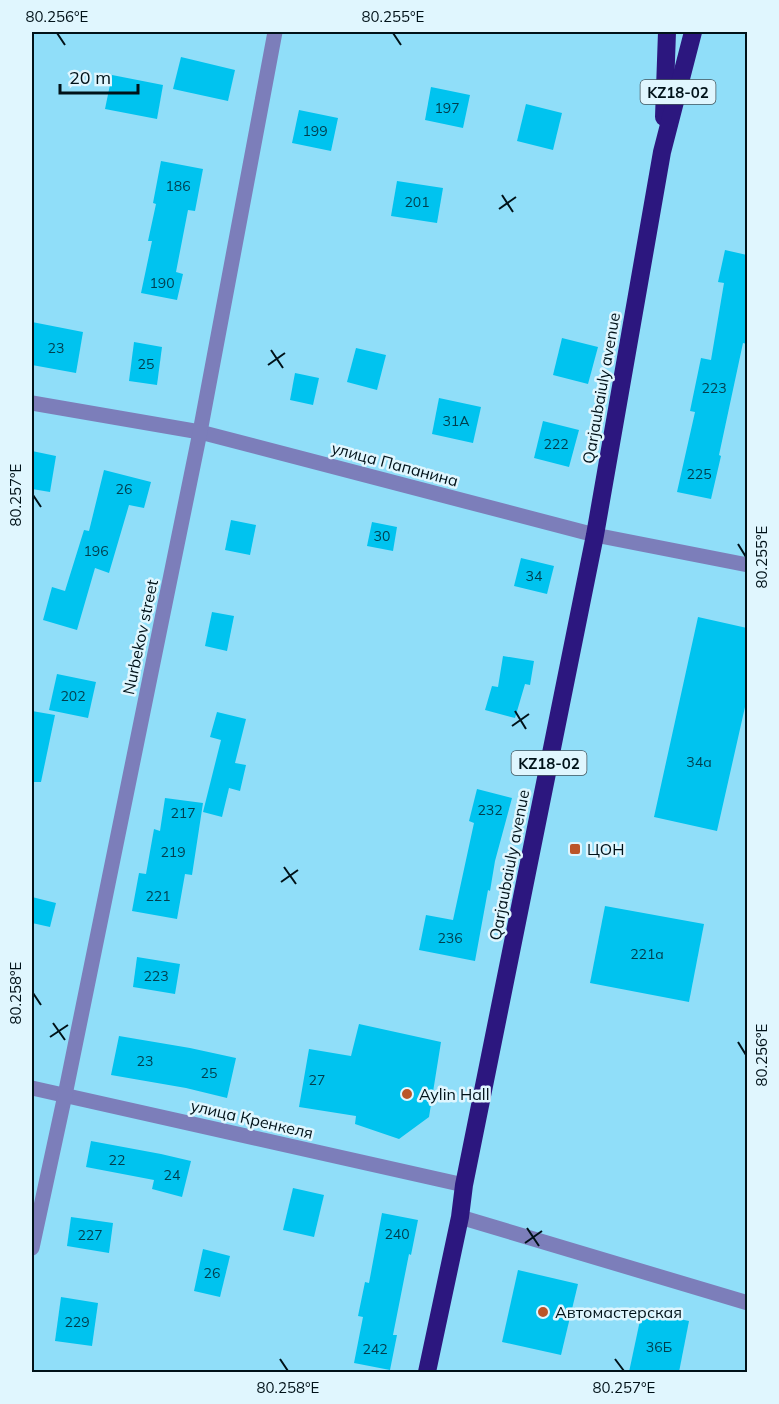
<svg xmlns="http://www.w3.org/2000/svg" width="779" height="1404" font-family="Mulish,sans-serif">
<rect width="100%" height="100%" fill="#90def9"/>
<g fill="#00c3ef">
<polygon points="181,57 235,70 228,101 173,89"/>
<polygon points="112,75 163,85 157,119 105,109"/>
<polygon points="431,87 470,95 463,128 425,120"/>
<polygon points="526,104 562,113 553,150 517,141"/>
<polygon points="299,110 338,118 331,151 292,143"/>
<polygon points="161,161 203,169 195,211 188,210 176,272 183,274 177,300 141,293 152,241 148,241 156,204 153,203"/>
<polygon points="397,181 443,188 437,223 391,216"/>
<polygon points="725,250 747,255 747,344 743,343 719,455 721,456 711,499 677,492 695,412 690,411 701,358 711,360 724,283 718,282"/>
<polygon points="32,322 83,332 76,373 32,365"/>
<polygon points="562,338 598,347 588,384 553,375"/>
<polygon points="134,342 162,347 157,385 129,381"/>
<polygon points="356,348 386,355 377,390 347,382"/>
<polygon points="295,373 319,378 313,405 290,400"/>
<polygon points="439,398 481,407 473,443 432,434"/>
<polygon points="543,421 579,430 569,467 534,458"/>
<polygon points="32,451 56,456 50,492 32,489"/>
<polygon points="104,470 151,482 144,508 129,505 109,573 95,568 77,630 43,620 52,587 65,591 84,530 89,531"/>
<polygon points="231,520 256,525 250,555 225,550"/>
<polygon points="372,522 397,527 393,551 367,546"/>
<polygon points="521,558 554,566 547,594 514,586"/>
<polygon points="212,612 234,616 227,651 205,646"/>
<polygon points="698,617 747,628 747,708 745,707 717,831 654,817"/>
<polygon points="503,656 534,661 530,685 525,684 515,718 485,710 492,686 498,687"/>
<polygon points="57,674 96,682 88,718 49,710"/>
<polygon points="32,711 55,715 41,782 32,782"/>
<polygon points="217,712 246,719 235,763 246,765 240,791 229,788 222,817 203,812 221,740 210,737"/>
<polygon points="477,789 512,798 495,861 490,891 488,890 475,961 419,950 426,915 453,920 474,823 469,821"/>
<polygon points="165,798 203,803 192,875 185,874 177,919 132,911 139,873 146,874 154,829 160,831"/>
<polygon points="32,897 56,903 50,927 32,923"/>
<polygon points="605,906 704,924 689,1002 590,983"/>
<polygon points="137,957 180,964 175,994 133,987"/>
<polygon points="359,1024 441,1042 429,1117 399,1139 355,1124 356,1116 299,1107 309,1049 351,1056"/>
<polygon points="119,1036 190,1048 236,1058 227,1098 186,1088 111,1075"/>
<polygon points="91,1141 161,1154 191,1161 182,1197 152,1189 154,1180 86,1167"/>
<polygon points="293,1188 324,1195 314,1237 283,1230"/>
<polygon points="382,1213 418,1220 411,1255 409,1254 393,1335 397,1335 390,1370 354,1363 363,1317 358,1316 365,1282 369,1283"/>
<polygon points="71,1217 113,1223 109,1253 67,1246"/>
<polygon points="203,1249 230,1256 220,1297 194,1291"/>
<polygon points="518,1270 578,1284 561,1355 502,1342"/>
<polygon points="61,1297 98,1303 92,1346 55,1341"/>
<polygon points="642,1311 689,1321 679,1372 629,1372"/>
</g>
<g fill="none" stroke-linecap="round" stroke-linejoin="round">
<g stroke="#7c7eba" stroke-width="15">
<polyline points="32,403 200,432 595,535 748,565"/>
<polyline points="32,1088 464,1185"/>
<polyline points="460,1217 748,1303"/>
<polyline points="32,1248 65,1095 200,432 275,32"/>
</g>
<g stroke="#2c177f" stroke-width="18">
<polyline points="664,117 667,32"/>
<polyline points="427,1372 460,1217 464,1185 595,535 662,152 693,32"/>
</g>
</g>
<path fill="none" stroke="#001219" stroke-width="2" d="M57,33L65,45M393,33L401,45M502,195L513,212M499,209L516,197M271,350L283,368M268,365L285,353M33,495L41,507M738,544L746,557M515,711L526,729M512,726L529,714M284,867L296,884M281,882L298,870M33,993L41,1005M53,1023L65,1040M50,1037L68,1025M738,1042L746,1055M527,1228L539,1246M525,1243L542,1231M280,1359L288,1371M615,1359L624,1371"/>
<g fill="#bb5529" stroke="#e0f6fe" stroke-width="2">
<rect x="569" y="843" width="12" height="12" rx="3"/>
<circle cx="407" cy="1094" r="6"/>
<circle cx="543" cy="1312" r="6"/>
</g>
<g text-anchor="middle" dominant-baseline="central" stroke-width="5" stroke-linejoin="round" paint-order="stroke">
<g font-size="14" fill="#003e4e">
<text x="447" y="108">197</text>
<text x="315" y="131">199</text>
<text x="178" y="186">186</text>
<text x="417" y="202">201</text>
<text x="162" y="283">190</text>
<text x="56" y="348">23</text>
<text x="146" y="364">25</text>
<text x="714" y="388">223</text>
<text x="456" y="421">31А</text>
<text x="556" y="444">222</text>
<text x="699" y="474">225</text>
<text x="124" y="489">26</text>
<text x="382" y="536">30</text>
<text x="96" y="551">196</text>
<text x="534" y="576">34</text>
<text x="73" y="696">202</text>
<text x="699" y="762">34а</text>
<text x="490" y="810">232</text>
<text x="183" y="813">217</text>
<text x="173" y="852">219</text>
<text x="158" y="896">221</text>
<text x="450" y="938">236</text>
<text x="647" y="954">221а</text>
<text x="156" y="976">223</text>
<text x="145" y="1061">23</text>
<text x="209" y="1073">25</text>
<text x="317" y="1080">27</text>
<text x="117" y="1160">22</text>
<text x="172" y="1175">24</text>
<text x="397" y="1234">240</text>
<text x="90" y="1235">227</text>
<text x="212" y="1273">26</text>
<text x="77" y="1322">229</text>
<text x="659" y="1347">36Б</text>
<text x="375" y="1349">242</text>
</g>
<g fill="#e0f6fe" stroke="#43565e" stroke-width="1.5">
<rect x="640.5" y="80" width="75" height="24" rx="4.5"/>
<rect x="511.5" y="751" width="75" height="24" rx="4.5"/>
</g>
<g font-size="15" font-weight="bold" fill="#001219">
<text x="678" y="92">KZ18-02</text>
<text x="549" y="763">KZ18-02</text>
</g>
<g font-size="16" fill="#001219" stroke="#e0f6fe">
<text transform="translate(601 388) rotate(-80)">Qarjaubaiuly avenue</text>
<text transform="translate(395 464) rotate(15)">улица Папанина</text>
<text transform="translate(140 637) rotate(-78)">Nurbekov street</text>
<text transform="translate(509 865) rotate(-79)">Qarjaubaiuly avenue</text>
<text transform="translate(252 1119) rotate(13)">улица Кренкеля</text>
</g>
<g font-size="16" fill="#001219" stroke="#e0f6fe" text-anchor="start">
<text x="587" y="849">ЦОН</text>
<text x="419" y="1094">Aylin Hall</text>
<text x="555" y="1312">Автомастерская</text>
</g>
</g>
<rect width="779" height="1404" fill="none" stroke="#e0f6fe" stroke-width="66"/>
<path d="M60 84v9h78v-9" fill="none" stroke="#001219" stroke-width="3"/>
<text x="69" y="84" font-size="18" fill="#001219" stroke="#e0f6fe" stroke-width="4.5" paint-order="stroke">20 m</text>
<rect x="33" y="33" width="713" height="1338" fill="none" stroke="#001219" stroke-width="2"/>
<g font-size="15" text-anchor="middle" fill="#001219">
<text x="57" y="22">80.256°E</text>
<text x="393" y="22">80.255°E</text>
<text transform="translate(16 495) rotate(-90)" y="5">80.257°E</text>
<text transform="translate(762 557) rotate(-90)" y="5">80.255°E</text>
<text transform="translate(16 993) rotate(-90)" y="5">80.258°E</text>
<text transform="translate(762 1055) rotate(-90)" y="5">80.256°E</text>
<text x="288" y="1393">80.258°E</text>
<text x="624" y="1393">80.257°E</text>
</g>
</svg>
